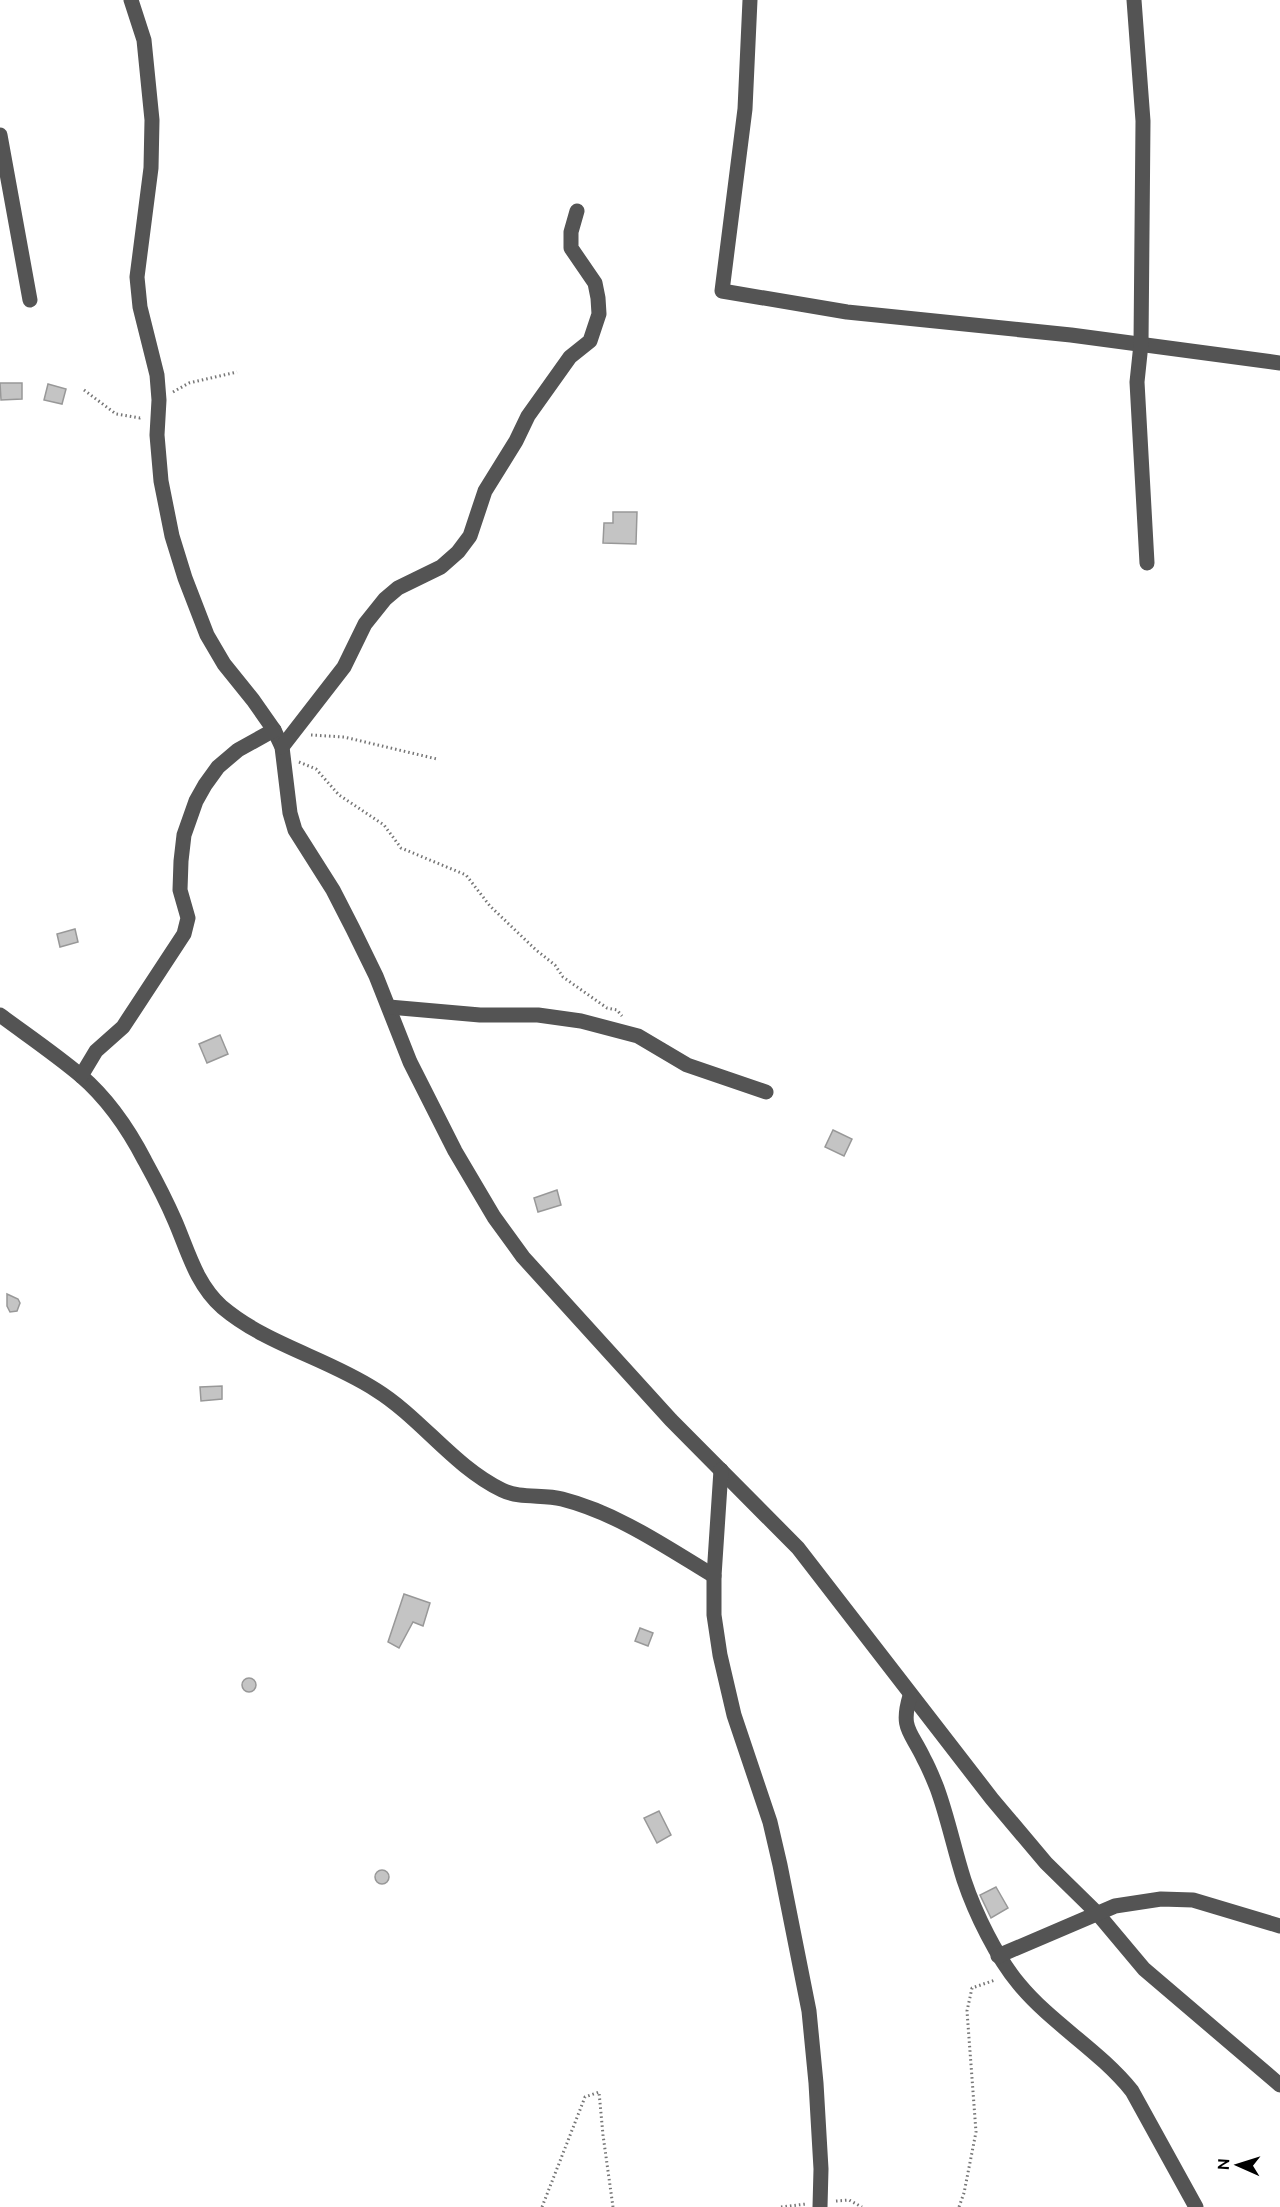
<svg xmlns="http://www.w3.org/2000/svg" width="1280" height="2207" font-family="Ubuntu,sans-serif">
<rect width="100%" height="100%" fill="#fff"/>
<g fill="#c4c4c4" stroke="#989898" stroke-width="1.5">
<polygon points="0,383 22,383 22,399 1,400"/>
<polygon points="48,384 66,389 62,404 44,400"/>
<polygon points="613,512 637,512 636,544 603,543 604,523 613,523"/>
<polygon points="75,929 78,942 60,947 57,934"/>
<polygon points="220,1035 228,1054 207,1063 199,1044"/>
<polygon points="833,1130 852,1139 844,1156 825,1147"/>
<polygon points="557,1190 561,1205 538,1212 534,1198"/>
<polygon points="7,1294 18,1299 20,1303 17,1311 10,1312 7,1306"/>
<polygon points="222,1386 222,1399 201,1401 200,1387"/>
<polygon points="404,1594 430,1603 423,1626 413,1622 399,1648 388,1642"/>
<polygon points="640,1628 653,1633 648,1646 635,1641"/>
<circle cx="249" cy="1685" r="7"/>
<polygon points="659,1811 671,1835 657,1843 644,1818"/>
<circle cx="382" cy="1877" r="7"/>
<polygon points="996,1887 1008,1908 991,1918 980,1895"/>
</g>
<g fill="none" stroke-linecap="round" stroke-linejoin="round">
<g stroke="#767676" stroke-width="3" stroke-dasharray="1.5 3" stroke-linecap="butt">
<polyline points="84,390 116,414 140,418 142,417"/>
<polyline points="173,392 189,383 237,372"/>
<polyline points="311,735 344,737 437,759"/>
<polyline points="299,762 316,769 339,795 384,825 401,848 466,875 490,906 536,950 555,965 563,977 607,1008 617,1010 622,1016"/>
<polyline points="836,2201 849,2200 862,2207"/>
<polyline points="542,2207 585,2097 599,2092 603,2135 613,2207"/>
<polyline points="781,2207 806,2204"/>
<polyline points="959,2207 964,2193 976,2132 967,2011 972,1988 995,1980"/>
</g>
<g stroke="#545454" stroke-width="15">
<polyline points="131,0 144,40 152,120 151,168 137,277 140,307 157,375 159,400 157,435 161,481 172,536 185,578 207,635 224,664 253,700 274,730 282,747 290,813 295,830 333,890 353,929 376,976 410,1062 455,1151 494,1217 523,1257 671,1420 798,1548 992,1799 1046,1863 1097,1913 1144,1969 1280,2085"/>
<polyline points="750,0 745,109 722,291 847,312 1071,335 1280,363"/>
<polyline points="1134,0 1143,121 1141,344 1137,382 1147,563"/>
<polyline points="0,135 30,300"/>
<polyline points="282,747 344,667 365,624 385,599 398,588 441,567 458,552 470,536 485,491 516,441 528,416 570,357 590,341 599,314 598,298 595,283 571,248 571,232 577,211"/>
<polyline points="389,1007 480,1015 538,1015 581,1021 638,1036 687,1065 766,1092"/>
<path d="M0,1015C27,1035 55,1054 80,1075C107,1098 129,1130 145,1161C156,1181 166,1200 175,1221C188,1251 196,1284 222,1307C267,1345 327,1358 376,1390C421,1418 454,1467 502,1490C520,1499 543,1494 562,1499C617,1513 666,1547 714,1576"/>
<polyline points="81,1076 96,1051 123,1027 184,934 188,918 180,890 181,861 184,835 196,801 205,785 218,767 238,750 274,730"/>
<polyline points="721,1470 714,1576 714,1615 720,1655 734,1715 770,1822 780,1865 809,2011 816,2083 821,2169 820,2207"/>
<path d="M910,1696C900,1729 911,1731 924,1759C929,1768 933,1778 937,1788C948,1818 954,1849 964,1880C975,1913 997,1958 1019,1984C1052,2024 1099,2050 1132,2091L1196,2207"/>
<polyline points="998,1956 1115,1906 1161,1899 1193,1900 1280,1926"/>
</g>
</g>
<g transform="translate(1238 2165) rotate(273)" stroke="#ffffff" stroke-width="4.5" paint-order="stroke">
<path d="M0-4.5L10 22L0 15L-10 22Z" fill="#000000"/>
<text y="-9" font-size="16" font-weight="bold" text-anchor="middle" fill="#000000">N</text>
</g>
</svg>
